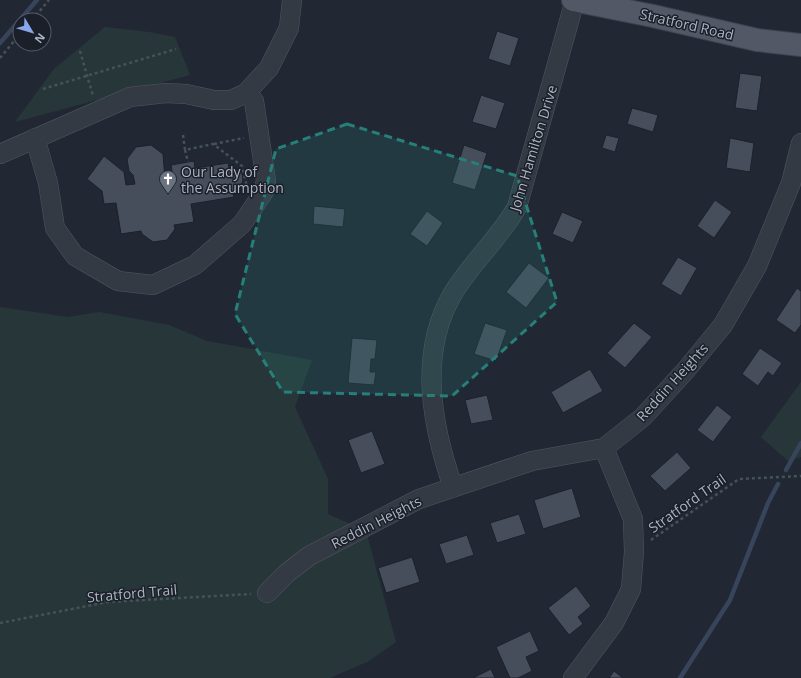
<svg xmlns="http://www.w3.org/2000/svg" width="801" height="678" font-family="'Open Sans',sans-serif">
<rect width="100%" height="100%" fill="#212834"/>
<g fill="#273739">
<polygon points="105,27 149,32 175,37 190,75 15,122 54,69"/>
<polygon points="0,307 68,317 99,312 169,325 207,341 312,360 295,407 328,479 328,514 366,531 396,642 369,661 330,678 0,678"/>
<polygon points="801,382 801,457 788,461 761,437"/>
</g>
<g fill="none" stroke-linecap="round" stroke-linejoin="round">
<g stroke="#38445c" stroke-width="4.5">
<polyline points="0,43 37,0"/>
<polyline points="786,470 801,443"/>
<polyline points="680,678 730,600 768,503 778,484"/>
</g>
</g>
<g fill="#464e5c" stroke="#1c212b">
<polygon points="497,31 519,38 510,66 488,59"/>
<polygon points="740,73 762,76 757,111 735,108"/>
<polygon points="481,95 505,103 496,129 472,122"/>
<polygon points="632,108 658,115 653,132 627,124"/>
<polygon points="606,135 619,138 615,152 602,148"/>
<polygon points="730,138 754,143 750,172 726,168"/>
<polygon points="151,145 163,154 165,179 173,178 171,165 194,161 195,168 228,163 229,168 233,167 242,173 243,181 237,191 233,192 234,197 191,204 194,222 174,225 175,229 167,240 153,242 142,234 141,231 121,234 116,203 104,204 102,191 87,179 104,156 124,172 126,185 135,184 133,175 129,171 127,159 136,147"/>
<polygon points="464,145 487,153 475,190 452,183"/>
<polygon points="715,200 732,212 714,238 697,226"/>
<polygon points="314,206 345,209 343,227 313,224"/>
<polygon points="427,211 443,223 427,246 410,234"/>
<polygon points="562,212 583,221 573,243 552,234"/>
<polygon points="678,257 697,268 681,296 661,284"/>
<polygon points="529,263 549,278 526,308 506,292"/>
<polygon points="797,288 801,291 801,325 795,333 776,320"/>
<polygon points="485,323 507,330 496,361 474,354"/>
<polygon points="634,323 652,337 625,368 607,353"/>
<polygon points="352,338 377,340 375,359 371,359 370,372 376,372 374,385 348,383"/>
<polygon points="760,348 782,363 773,376 768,372 758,386 742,374"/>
<polygon points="590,369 603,391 563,413 551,392"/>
<polygon points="487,395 493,420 471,424 465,400"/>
<polygon points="717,405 732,417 713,442 697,430"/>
<polygon points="372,431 385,464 361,473 348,440"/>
<polygon points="677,452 691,468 665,491 650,476"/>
<polygon points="572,488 581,517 543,529 534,500"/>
<polygon points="519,514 526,534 497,543 490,523"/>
<polygon points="467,535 474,555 446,564 439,544"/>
<polygon points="412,557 420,582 386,593 378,568"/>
<polygon points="576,586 591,606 578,617 583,624 569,635 548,608"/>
<polygon points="530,631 539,651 526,657 532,671 518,678 510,678 496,647"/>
<polygon points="491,669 495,678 473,678"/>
<polygon points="614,671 623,678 609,678"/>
</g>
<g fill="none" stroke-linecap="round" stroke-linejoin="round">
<g stroke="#525762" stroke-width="20">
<g id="minor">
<polyline points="35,138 48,183 55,228 75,256 118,281 153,285 195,265 242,224 263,193 266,181 254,101 246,93"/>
<polyline points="0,154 130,97 166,93 186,94 214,100 231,100 246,93 269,68 289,28 292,0"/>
<path d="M453,487C432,426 418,355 452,295C470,264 499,239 517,207L575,0"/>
<polyline points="267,593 287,573 309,556 419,499 532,461 604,448 643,417 686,370 723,325 757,266 791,183 801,143"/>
<polyline points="573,678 614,623 631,589 634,552 633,519 604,448"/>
</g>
</g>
<g stroke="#3e434e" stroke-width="24">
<polyline id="major" points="573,0 653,16 757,40 801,45"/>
</g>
<g stroke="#445356" stroke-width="2.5" stroke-dasharray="3 3" stroke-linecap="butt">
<polyline points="32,20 49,0"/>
<polyline points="80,51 93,96"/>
<polyline points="0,58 20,34"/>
<polyline points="43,89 176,49"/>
<polyline points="183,135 185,150 213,144 242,166 247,187"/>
<polyline points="214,144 244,138"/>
<polyline points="185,150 188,162"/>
<polyline points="651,540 739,479 801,476"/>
<polyline points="0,623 108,602 251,594"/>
</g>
<use href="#minor" stroke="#343a44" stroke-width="19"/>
<use href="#major" stroke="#525865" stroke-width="22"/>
</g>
<path fill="#277f7a" fill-opacity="0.2" stroke="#277f7a" stroke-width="3" stroke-dasharray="8 5" stroke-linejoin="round" d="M347,124L517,176L557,302L452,396L283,392L235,314L276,149Z"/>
<defs>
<g id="church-pin" transform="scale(0.9)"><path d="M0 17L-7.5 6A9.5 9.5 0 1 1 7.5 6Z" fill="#6b7280" stroke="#1a1f29"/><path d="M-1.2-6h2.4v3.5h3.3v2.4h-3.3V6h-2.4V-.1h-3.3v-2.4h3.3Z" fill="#fff"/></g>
</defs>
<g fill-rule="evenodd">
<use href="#church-pin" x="168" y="179"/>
</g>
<g text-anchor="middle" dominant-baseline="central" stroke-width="3" stroke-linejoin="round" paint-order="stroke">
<g font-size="14" fill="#aeb4c1" stroke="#1a1f29">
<text transform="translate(687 24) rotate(13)">Stratford Road</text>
<text transform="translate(533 148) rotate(-73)">John Hamilton Drive</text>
<text transform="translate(672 382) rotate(-48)">Reddin Heights</text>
<text transform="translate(687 503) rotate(-35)">Stratford Trail</text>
<text transform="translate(376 522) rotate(-27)">Reddin Heights</text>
<text transform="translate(132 593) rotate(-5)">Stratford Trail</text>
</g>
<g font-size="14" fill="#aeb4c1" stroke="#1a1f29" text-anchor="start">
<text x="181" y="171">Our Lady of<tspan x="181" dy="16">the Assumption</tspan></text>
</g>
</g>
<g transform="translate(32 32) rotate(128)"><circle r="19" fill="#1a1f29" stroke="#555b66"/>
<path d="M0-3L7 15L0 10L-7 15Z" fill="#88a7ec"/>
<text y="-6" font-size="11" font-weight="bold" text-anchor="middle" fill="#aeb4c1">N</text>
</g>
</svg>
